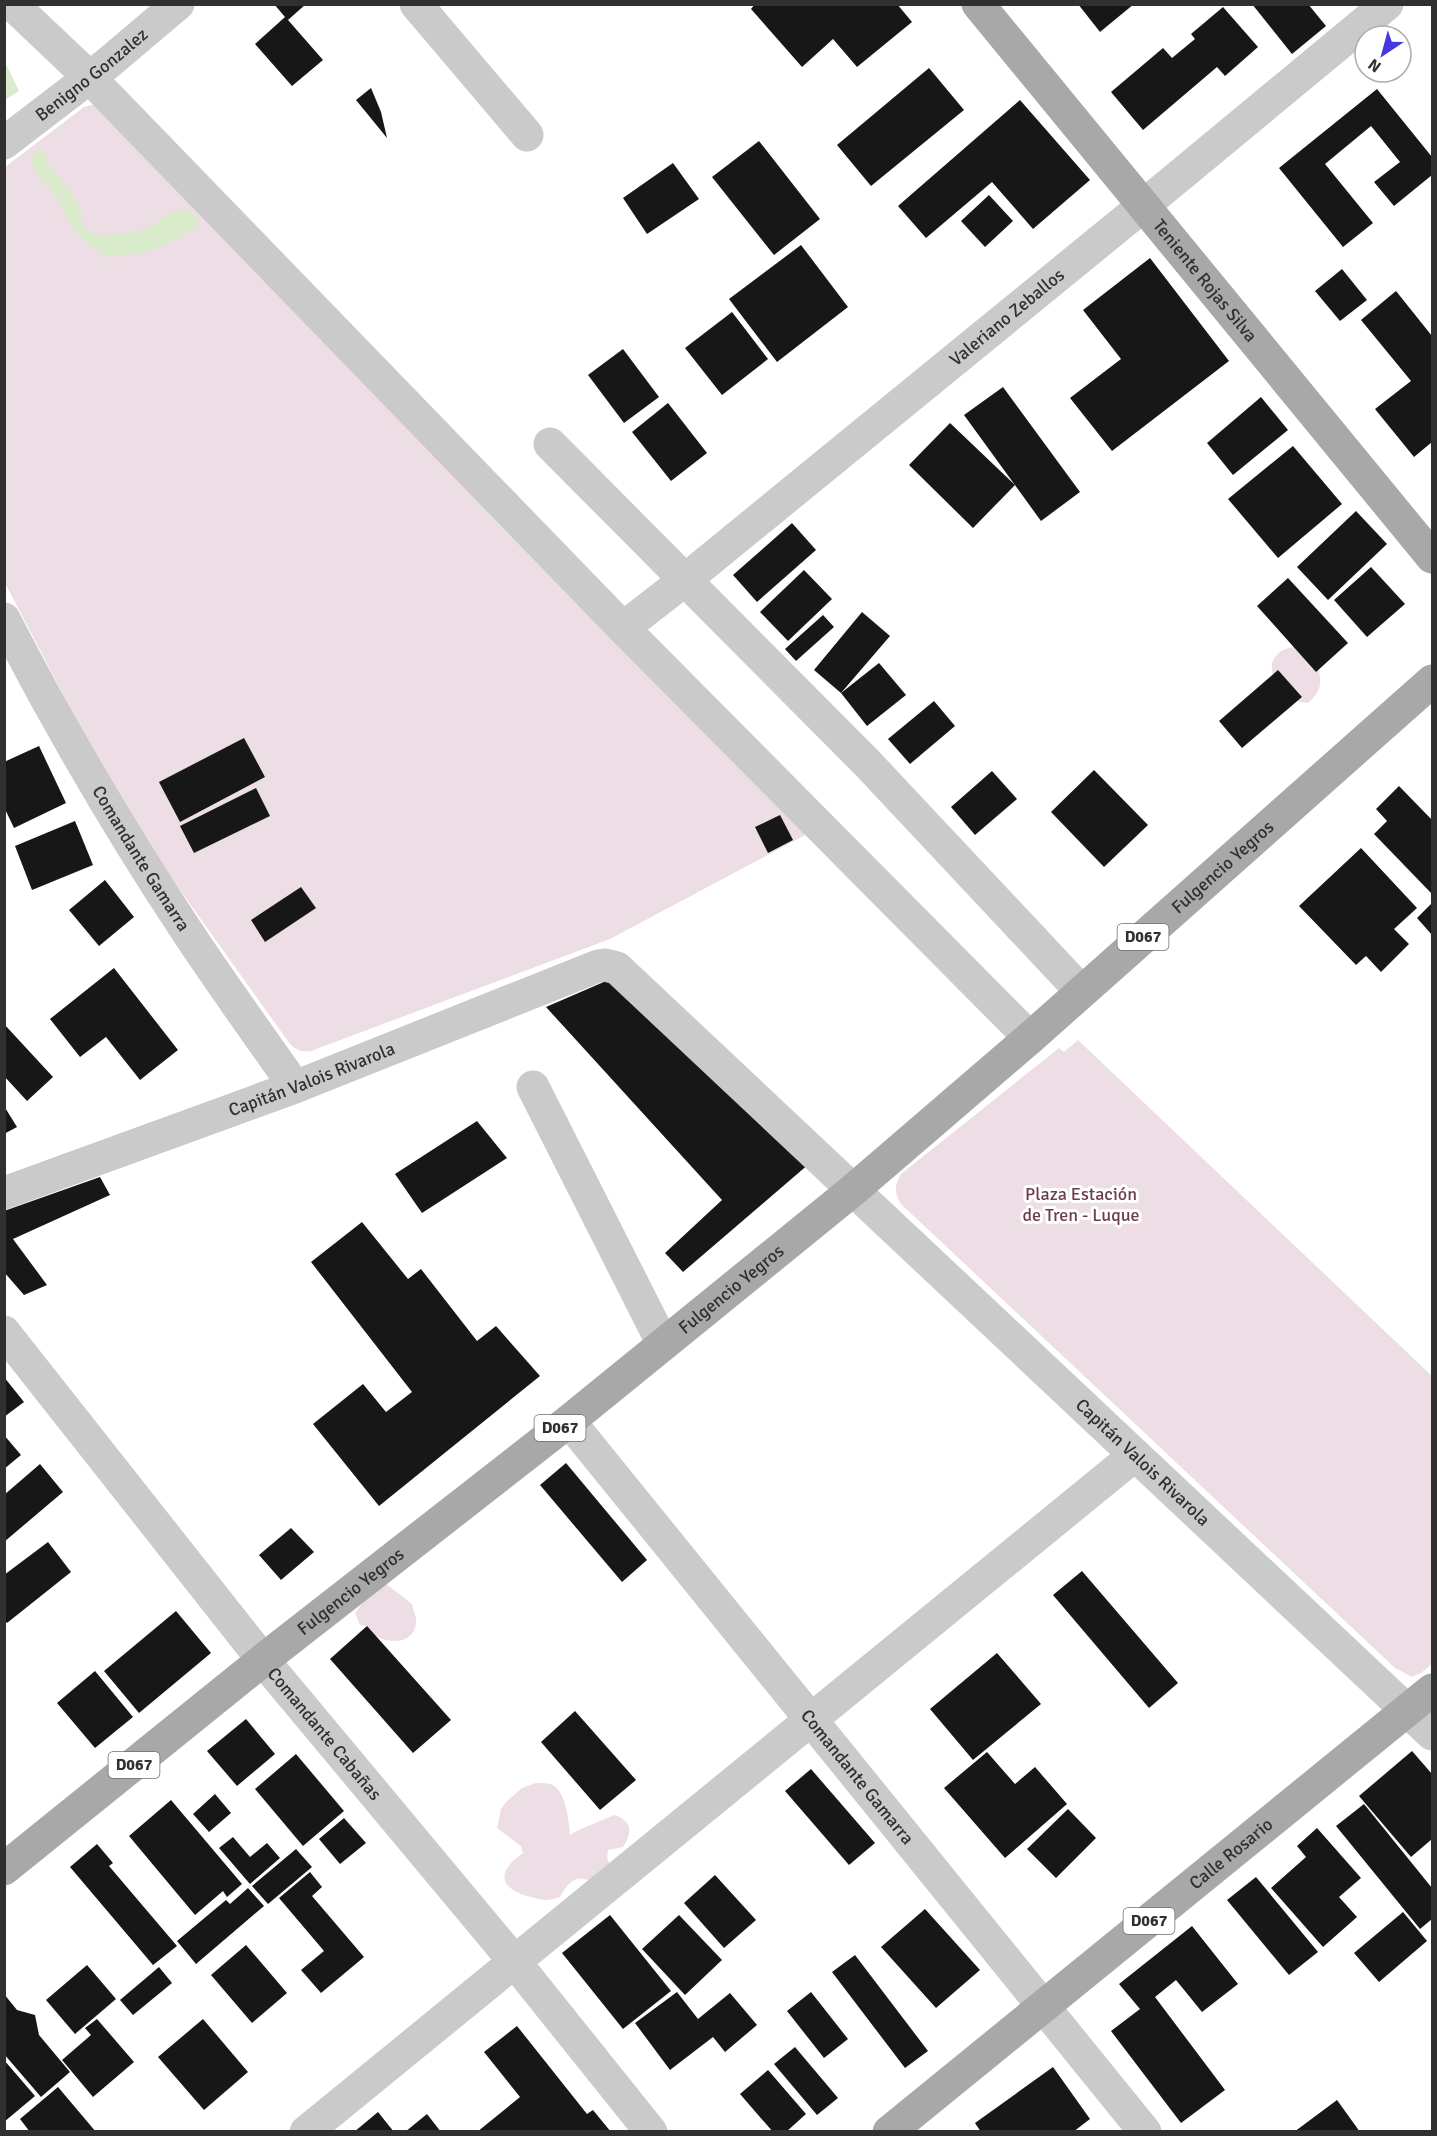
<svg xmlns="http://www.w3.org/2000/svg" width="1437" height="2136" font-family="Signika,sans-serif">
<rect width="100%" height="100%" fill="#fff"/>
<g fill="#ecdee4">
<path d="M91,105H96L811,832L610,939L311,1051C302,1052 297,1051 290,1044L145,841L100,765L5,583V167L84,107Z"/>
<path d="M1297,646L1317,661C1321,681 1324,689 1308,703C1281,703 1248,654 1297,646Z"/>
<path d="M1078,1040L1432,1376V1664L1421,1673L1412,1677L1395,1668L901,1204C894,1192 894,1186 901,1174L1059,1048L1064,1052Z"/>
<path d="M385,1583L412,1604C413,1609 417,1618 416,1623C414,1649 375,1644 367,1626L360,1625L355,1613L372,1590Z"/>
<path d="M536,1783C540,1783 547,1783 551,1784C566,1790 569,1822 570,1835C575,1831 609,1817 615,1815C633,1822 632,1834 623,1847L608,1850L607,1858L613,1871L596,1884C578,1873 570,1879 560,1897C556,1898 550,1900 546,1900C539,1900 533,1897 527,1896C495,1886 500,1869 523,1853L521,1846L497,1828L501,1809L506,1802L522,1788Z"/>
</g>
<g fill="#daebcb">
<polygon points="4,60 19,91 5,100 4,100"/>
<path d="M42,148L50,166L65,184L80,208L84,227C87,229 92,233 96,234C107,237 138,232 148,227C168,217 176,199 199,218L197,226L172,242L139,254L104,257L76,233L67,219L59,200L37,175L30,158Z"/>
</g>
<g fill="#171717">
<polygon points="274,4 306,4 288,20 323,60 292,86 255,44 285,17"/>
<polygon points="755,4 897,4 912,22 857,67 833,39 802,67 751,9"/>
<polygon points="1078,4 1134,4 1100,32"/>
<polygon points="1252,4 1308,4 1326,26 1292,54"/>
<polygon points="1223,7 1258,47 1225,76 1217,67 1143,130 1111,92 1163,48 1172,58 1195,39 1191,34"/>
<polygon points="929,68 964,110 871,186 837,145"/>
<polygon points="371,88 381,112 387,138 356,100"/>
<polygon points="1377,89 1432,157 1432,175 1394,206 1374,182 1400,162 1371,126 1325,164 1373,223 1343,247 1279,168"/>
<polygon points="1020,100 1090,180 1033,229 992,182 926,238 898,206"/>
<polygon points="759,141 820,219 774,255 712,177"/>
<polygon points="673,163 699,199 647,234 623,198"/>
<polygon points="989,195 1013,221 985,247 961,221"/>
<polygon points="801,245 848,307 777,362 729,299"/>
<polygon points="1150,258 1229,361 1112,451 1070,398 1121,359 1083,310"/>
<polygon points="1342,269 1367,300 1340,321 1315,291"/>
<polygon points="1396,291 1432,336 1432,442 1414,457 1375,409 1411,381 1361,320"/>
<polygon points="732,312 768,359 722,395 685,348"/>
<polygon points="623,349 659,397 624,423 588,375"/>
<polygon points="1003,387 1080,492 1041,521 964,415"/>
<polygon points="1261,397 1288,430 1233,475 1207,443"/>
<polygon points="668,403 707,453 671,481 632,432"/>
<polygon points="950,423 1015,485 973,528 909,465"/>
<polygon points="1293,446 1342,504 1278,558 1228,499"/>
<polygon points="1356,511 1387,544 1328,600 1297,567"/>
<polygon points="792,523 816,550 757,602 733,575"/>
<polygon points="1371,567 1405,604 1367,637 1334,600"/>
<polygon points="804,570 832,599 788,641 760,612"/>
<polygon points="1288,578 1348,643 1316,672 1257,606"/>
<polygon points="862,612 890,636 841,693 814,670"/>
<polygon points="823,615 834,627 796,661 785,649"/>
<polygon points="879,663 906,695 867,726 841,693"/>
<polygon points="1278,670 1302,697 1242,748 1219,721"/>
<polygon points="934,701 955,726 910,764 888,739"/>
<polygon points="244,738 265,777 180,822 159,782"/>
<polygon points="39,746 66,803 14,828 4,807 4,762"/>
<polygon points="1094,770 1148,825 1104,867 1051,812"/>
<polygon points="992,771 1017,799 975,835 951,807"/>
<polygon points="1399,786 1432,820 1432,894 1374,834 1387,821 1376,809"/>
<polygon points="256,788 270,816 194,853 180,826"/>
<polygon points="780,815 793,840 768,853 755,827"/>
<polygon points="75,821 93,865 32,890 15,846"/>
<polygon points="1361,848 1417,908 1394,929 1409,944 1381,972 1366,956 1356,965 1299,906"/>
<polygon points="105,880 134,917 99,946 69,910"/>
<polygon points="301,887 316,908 265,942 251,920"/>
<polygon points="1432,903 1432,935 1417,918"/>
<polygon points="114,968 178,1050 140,1080 106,1037 80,1057 50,1019"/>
<polygon points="613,978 810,1163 683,1272 665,1253 722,1200 546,1007"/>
<polygon points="4,1024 53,1077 27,1101 4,1076"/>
<polygon points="4,1106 17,1127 4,1134"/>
<polygon points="477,1121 507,1158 422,1213 395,1174"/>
<polygon points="100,1177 110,1195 13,1239 47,1285 24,1295 4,1272 4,1211"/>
<polygon points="362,1222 408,1279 421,1269 477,1341 496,1326 540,1376 379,1506 313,1424 363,1384 386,1412 412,1392 311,1262"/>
<polygon points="4,1377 24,1402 4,1417"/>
<polygon points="4,1435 21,1455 4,1469"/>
<polygon points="566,1463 647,1560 622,1582 540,1485"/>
<polygon points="40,1464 63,1492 4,1542 4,1495"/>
<polygon points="291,1528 314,1552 281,1580 259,1555"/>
<polygon points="48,1542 71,1572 7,1623 4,1620 4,1575"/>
<polygon points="1082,1571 1178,1683 1149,1708 1053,1595"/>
<polygon points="176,1611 211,1653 139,1713 104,1671"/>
<polygon points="367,1626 451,1720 413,1753 330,1659"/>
<polygon points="997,1653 1041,1704 973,1760 930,1709"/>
<polygon points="95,1671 133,1717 95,1748 57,1703"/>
<polygon points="575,1711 636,1780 600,1810 541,1742"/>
<polygon points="246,1719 275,1754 237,1786 207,1751"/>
<polygon points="1412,1751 1432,1774 1432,1839 1411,1857 1359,1796"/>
<polygon points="987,1752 1015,1784 1035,1767 1067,1804 1005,1858 944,1788"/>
<polygon points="296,1754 344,1811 303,1846 255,1789"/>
<polygon points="811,1769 875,1843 849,1865 785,1791"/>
<polygon points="215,1794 231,1813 209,1832 193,1814"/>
<polygon points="171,1800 242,1884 227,1897 223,1891 195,1915 129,1836"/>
<polygon points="1364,1804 1432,1888 1432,1919 1420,1929 1336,1826"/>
<polygon points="1068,1809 1096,1838 1056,1878 1027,1849"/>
<polygon points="344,1818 366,1843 340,1864 319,1839"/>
<polygon points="1317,1828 1361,1878 1339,1897 1357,1917 1323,1947 1271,1888 1306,1857 1297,1846"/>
<polygon points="233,1837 250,1857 267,1843 280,1858 250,1884 219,1848"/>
<polygon points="97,1844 113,1863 109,1866 177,1946 153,1965 70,1867"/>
<polygon points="296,1849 312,1867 268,1904 252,1886"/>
<polygon points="310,1872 322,1887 312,1896 364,1957 321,1993 301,1970 324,1951 279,1898"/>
<polygon points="715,1875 756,1920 724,1948 684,1903"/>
<polygon points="1256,1877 1318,1952 1289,1975 1227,1900"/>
<polygon points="248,1888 264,1906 196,1964 177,1941 226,1900 230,1904"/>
<polygon points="925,1909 980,1970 936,2008 881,1947"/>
<polygon points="1403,1912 1427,1941 1379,1982 1354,1953"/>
<polygon points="610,1915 671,1991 623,2029 562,1953"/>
<polygon points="679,1915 722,1960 685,1995 642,1949"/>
<polygon points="1192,1926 1238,1984 1202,2012 1176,1980 1155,1997 1225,2090 1181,2123 1111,2031 1140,2009 1119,1984"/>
<polygon points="246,1945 287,1993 252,2023 211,1975"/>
<polygon points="855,1955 928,2051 905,2068 832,1972"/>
<polygon points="87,1965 116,1999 75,2034 46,2000"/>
<polygon points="159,1967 172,1983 133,2015 120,2000"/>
<polygon points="677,1992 698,2019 730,1993 757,2025 725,2052 713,2037 670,2070 635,2023"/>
<polygon points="811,1992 848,2039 824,2058 787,2011"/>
<polygon points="4,1994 17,2010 35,2015 39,2035 70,2072 41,2097 4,2054"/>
<polygon points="97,2019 134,2062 93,2097 62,2060 91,2035 85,2028"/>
<polygon points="203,2019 248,2072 204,2110 158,2057"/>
<polygon points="517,2026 587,2114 593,2110 611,2132 477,2132 520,2097 484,2052"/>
<polygon points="795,2047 838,2098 817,2115 774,2064"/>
<polygon points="4,2060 35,2096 4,2122"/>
<polygon points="1053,2067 1090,2119 1073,2132 981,2132 975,2123"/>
<polygon points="768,2070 806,2114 786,2132 773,2132 740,2094"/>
<polygon points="58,2087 96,2132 30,2132 20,2119"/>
<polygon points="1337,2100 1360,2132 1294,2132"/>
<polygon points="378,2112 394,2132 354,2132"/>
<polygon points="427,2114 441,2132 405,2132"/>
</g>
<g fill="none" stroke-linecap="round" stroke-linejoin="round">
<g stroke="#cacaca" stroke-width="33">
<polyline points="12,4 90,78 623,628 1030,1038"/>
<polyline points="416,4 527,135"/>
<path id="s1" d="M4,143L107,64L178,4"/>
<polyline points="550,444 868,764 1081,991"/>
<path id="s2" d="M4,619C59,726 120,830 186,930C221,983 258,1034 295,1087"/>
<path id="s3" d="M623,628L685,580L1143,206L1387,4"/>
<polyline points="533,1087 663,1344"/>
<path id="s4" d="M4,1193L295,1087L598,966L605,965L617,968L1432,1734"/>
<path id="s5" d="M4,1332L263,1660L514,1961L651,2132"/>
<path id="s6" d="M569,1421L1145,2132"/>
<polyline points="306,2132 1135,1455"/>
</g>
<g stroke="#a8a8a8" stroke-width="33">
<path id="s7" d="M978,4L1432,557"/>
<path id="s8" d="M4,1869L263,1660L569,1421L852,1191L1030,1038L1432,681"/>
<path id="s9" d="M889,2132L1432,1690"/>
</g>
</g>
<g text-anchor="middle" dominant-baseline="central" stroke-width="6" stroke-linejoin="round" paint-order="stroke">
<g fill="#fff" stroke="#6e6e6e" stroke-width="1.5">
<rect x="1117.5" y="924" width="51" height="26" rx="4.5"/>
<rect x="534.5" y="1415" width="51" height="26" rx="4.5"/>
<rect x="108.5" y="1752" width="51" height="26" rx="4.5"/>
<rect x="1123.5" y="1908" width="51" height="26" rx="4.5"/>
</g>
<g font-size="16" font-weight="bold" fill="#303030">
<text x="1143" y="937">D067</text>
<text x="560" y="1428">D067</text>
<text x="134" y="1765">D067</text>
<text x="1149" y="1921">D067</text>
</g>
<g font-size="18" fill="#303030" stroke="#fff">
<text stroke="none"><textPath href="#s1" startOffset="111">Benigno Gonzalez</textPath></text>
<text stroke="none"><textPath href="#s7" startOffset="358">Teniente Rojas Silva</textPath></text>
<text stroke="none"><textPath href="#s3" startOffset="494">Valeriano Zeballos</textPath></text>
<text stroke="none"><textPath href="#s2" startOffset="276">Comandante Gamarra</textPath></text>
<text stroke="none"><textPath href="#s8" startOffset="1578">Fulgencio Yegros</textPath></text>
<text stroke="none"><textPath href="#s4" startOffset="328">Capitán Valois Rivarola</textPath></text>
<text stroke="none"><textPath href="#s8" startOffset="930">Fulgencio Yegros</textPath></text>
<text stroke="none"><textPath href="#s4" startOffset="1377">Capitán Valois Rivarola</textPath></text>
<text stroke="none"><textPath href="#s8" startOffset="444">Fulgencio Yegros</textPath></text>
<text stroke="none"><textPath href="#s5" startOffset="514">Comandante Cabañas</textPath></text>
<text stroke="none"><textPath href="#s6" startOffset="458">Comandante Gamarra</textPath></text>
<text stroke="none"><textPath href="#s9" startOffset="441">Calle Rosario</textPath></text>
</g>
<g font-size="18" fill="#6b3e4c" stroke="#fff">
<text x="1081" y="1194">Plaza Estación<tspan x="1081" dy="21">de Tren - Luque</tspan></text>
</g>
</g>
<rect width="1437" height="2136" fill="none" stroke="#303030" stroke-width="12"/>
<g transform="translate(1383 54) rotate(216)"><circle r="28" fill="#ffffff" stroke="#acacac" stroke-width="1.5"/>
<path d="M0-4.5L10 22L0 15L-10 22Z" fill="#4638e1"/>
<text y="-9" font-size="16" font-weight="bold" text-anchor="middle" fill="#303030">N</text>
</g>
</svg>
